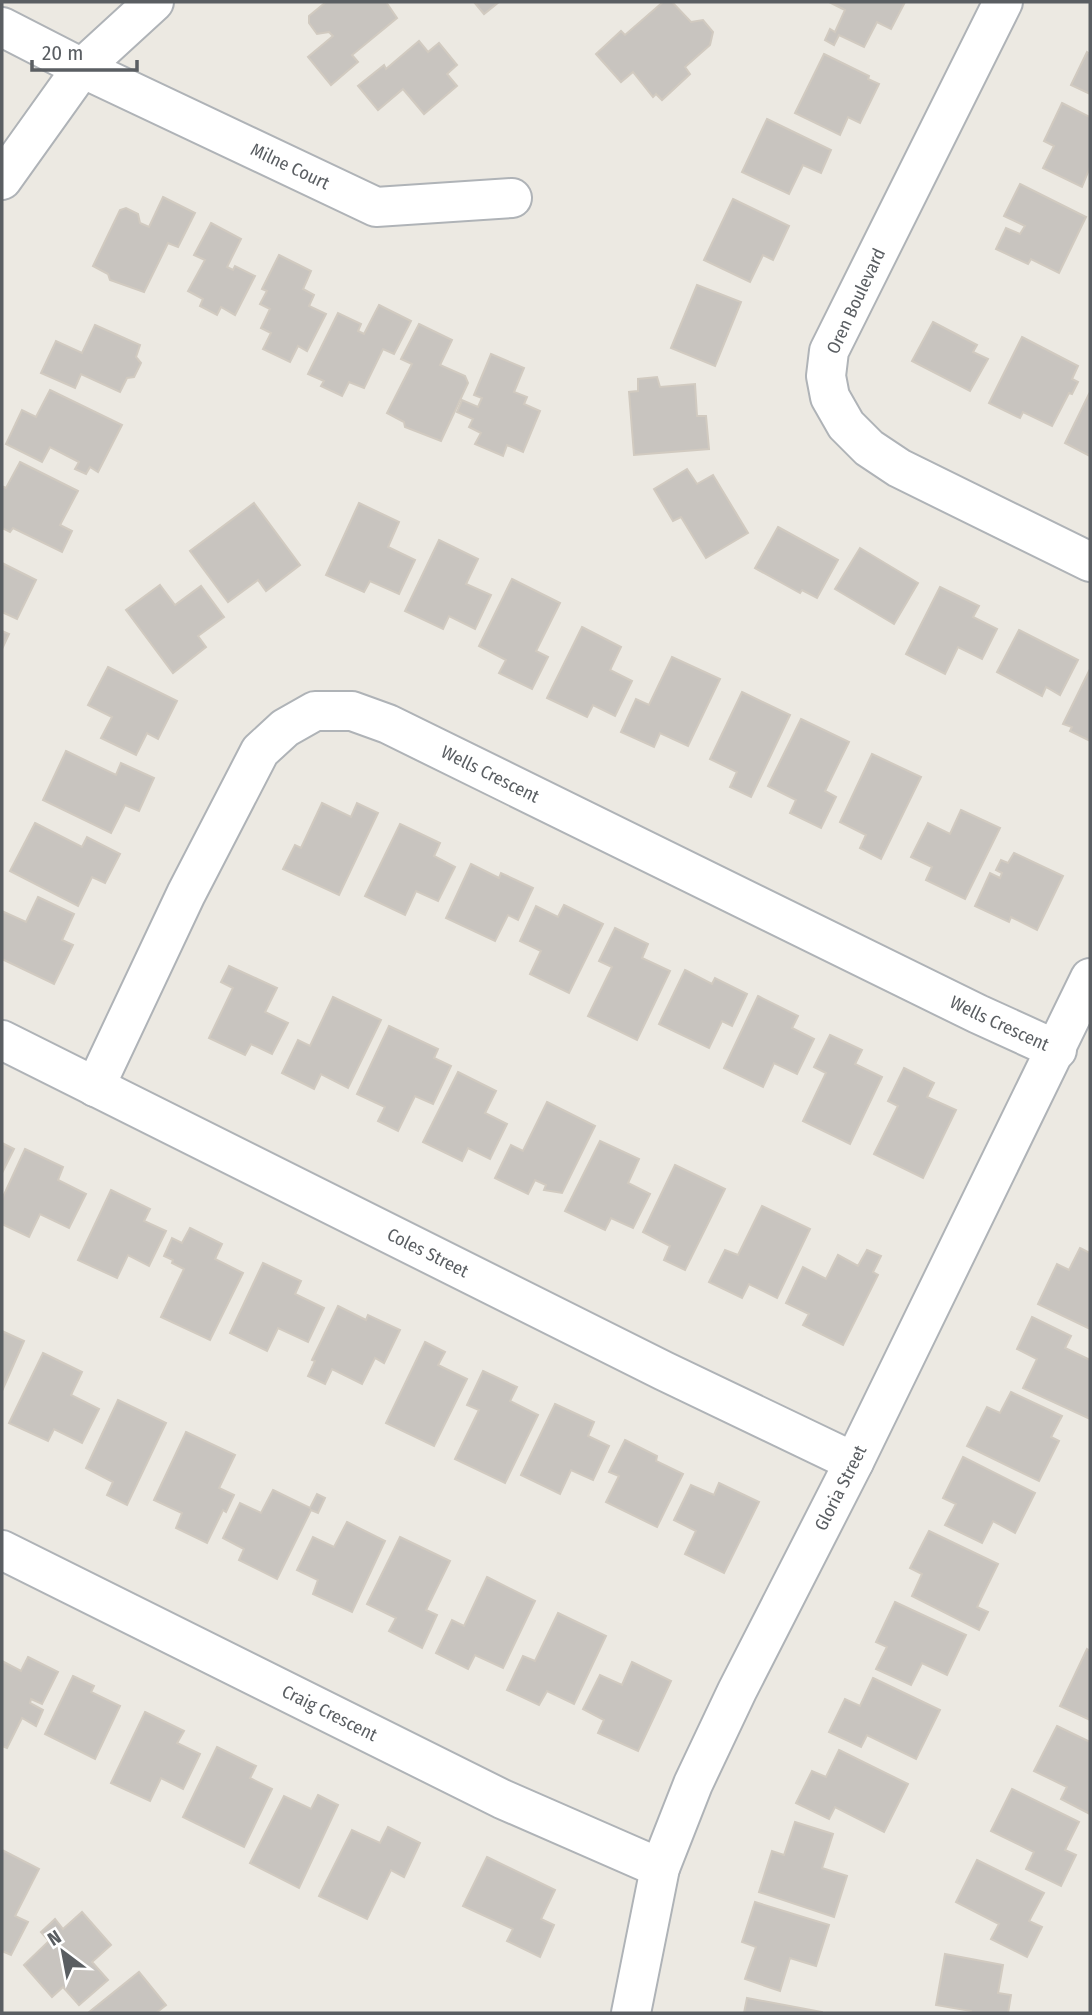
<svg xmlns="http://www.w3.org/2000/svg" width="1092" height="2015" font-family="'Fira Sans Condensed',sans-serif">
<rect width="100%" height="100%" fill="#ece9e2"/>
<g fill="#c8c4bf" stroke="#d1cac0" stroke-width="2">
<polygon points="326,2 386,2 397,18 352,55 358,62 331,85 308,57 333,36 329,32 317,34 309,23 309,16"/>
<polygon points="474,2 499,2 484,14"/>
<polygon points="663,2 672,2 691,22 703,20 713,32 710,45 685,67 690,74 662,100 656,94 653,97 633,72 621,82 596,54 621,31 625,35"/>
<polygon points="829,2 905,2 891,29 877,22 864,47 839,35 834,45 825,40 830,29 835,32 845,10"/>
<polygon points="419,41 428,52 439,43 457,65 447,74 457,86 424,114 403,89 378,110 358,86 384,65 386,69"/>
<polygon points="1087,52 1090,54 1090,94 1071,85"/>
<polygon points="824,54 869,76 868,79 879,84 860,123 848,117 840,135 795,113"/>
<polygon points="1062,103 1090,117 1090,167 1082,187 1043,168 1054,146 1044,141"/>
<polygon points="767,119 831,150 821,173 803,165 789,194 742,172"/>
<polygon points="1020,184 1086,217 1059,273 1031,259 1028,264 996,249 1006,228 1020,234 1025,226 1004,216"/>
<polygon points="163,197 195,213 178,247 168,243 144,292 110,280 108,274 93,266 120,210 126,208 138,214 140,223 149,227"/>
<polygon points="733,199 789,226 773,260 763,255 750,282 704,260"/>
<polygon points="211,223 241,239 227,267 233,270 235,266 255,276 235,315 221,307 217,315 200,306 203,299 188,291 205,260 194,255"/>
<polygon points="279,255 311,271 303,289 314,295 309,306 326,314 307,351 298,346 290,362 263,349 271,333 261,328 270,309 260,304 267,291 262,289"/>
<polygon points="697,285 741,302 715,366 671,348"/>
<polygon points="379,305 411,321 394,354 383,349 364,388 349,382 342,396 321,386 324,381 308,374 338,313 361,324 358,331 364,334"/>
<polygon points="933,322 977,345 973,352 988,359 970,391 912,361"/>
<polygon points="419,324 452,340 440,365 465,376 468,383 441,441 405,427 404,422 387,413 412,364 401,359"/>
<polygon points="95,325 140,345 136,357 141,363 134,377 127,378 120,392 81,374 75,388 41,373 56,341 82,353"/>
<polygon points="1022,337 1078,366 1072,379 1078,382 1072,394 1069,393 1052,426 1023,412 1020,418 989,403"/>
<polygon points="491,354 524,368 514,392 527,397 524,404 540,411 523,452 507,445 503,456 475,444 481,433 469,427 473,419 457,412 462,400 478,407 482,398 474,395"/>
<polygon points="657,377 660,387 695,384 697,416 706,416 709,449 634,455 629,392 638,391 638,379"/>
<polygon points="50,390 122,425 98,472 90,467 86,474 75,469 79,462 50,447 42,462 6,444 22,410 36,417"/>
<polygon points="1089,394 1090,395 1090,456 1065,443"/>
<polygon points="20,462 78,491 60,525 72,531 62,552 13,528 10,532 2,528 2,486 6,488"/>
<polygon points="687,469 697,484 713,475 748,533 706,558 681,517 673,521 654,489"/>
<polygon points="254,503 300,565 266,591 258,580 228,602 190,551"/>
<polygon points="359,503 399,522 388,547 415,560 399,594 370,581 364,592 326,575"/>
<polygon points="778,527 838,560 817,598 802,590 800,593 755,568"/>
<polygon points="439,540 478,559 466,584 491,595 475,629 449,616 443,629 405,611"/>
<polygon points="860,548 918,583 894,624 835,589"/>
<polygon points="2,563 36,580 17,619 2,612"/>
<polygon points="512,579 560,603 536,651 548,657 532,689 499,673 506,660 479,646"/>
<polygon points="160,585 175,605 201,586 224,617 198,636 206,647 173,673 126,610"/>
<polygon points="940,587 979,606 973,617 997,629 982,659 958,647 945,674 906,654"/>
<polygon points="582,627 621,647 610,670 632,681 615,716 593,705 587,717 547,698"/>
<polygon points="1019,630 1078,660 1060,695 1046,687 1042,696 997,672"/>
<polygon points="2,631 9,634 2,649"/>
<polygon points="672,657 720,679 688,746 660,733 654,747 621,732 636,699 649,705"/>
<polygon points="108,667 177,701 158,739 147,733 136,755 101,738 112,717 88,705"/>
<polygon points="1090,669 1090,741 1070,731 1072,727 1063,724"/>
<polygon points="742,692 790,715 751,797 730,787 737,772 710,759"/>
<polygon points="801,719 849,742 825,791 836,797 821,828 790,813 796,800 768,786"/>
<polygon points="66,751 116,775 121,763 154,778 139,811 125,805 111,833 43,800"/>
<polygon points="872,754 921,777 881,859 860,848 866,835 840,822"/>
<polygon points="322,803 351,817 357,803 378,813 339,895 283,869 295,845 301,848"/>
<polygon points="961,810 1000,828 965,899 926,880 932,867 911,857 928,823 950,834"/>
<polygon points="35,823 82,847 87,837 120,854 105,883 92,877 78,906 10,871"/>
<polygon points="400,824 440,843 434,856 455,867 438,901 416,891 405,915 365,896"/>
<polygon points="1014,853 1063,876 1037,930 1011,917 1009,922 975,906 990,873 1000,878 1002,873 996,870 1001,860 1008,863"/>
<polygon points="471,864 499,878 501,873 533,888 518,920 508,915 495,941 446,918"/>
<polygon points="38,897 74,914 62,940 73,945 54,984 2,959 2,911 26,922"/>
<polygon points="564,905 603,924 569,993 530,974 541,951 520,941 536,906 558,917"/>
<polygon points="615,928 648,944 642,958 670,971 637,1040 588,1016 612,967 599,961"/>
<polygon points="229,966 277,988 265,1012 288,1023 272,1054 251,1044 245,1055 209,1038 233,988 221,982"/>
<polygon points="685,970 712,984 715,978 747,994 732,1026 722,1021 709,1048 659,1024"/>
<polygon points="758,996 798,1016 792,1028 814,1039 797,1074 774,1063 763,1087 724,1068"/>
<polygon points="333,997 381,1020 348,1088 321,1074 314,1089 282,1073 298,1040 310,1046"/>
<polygon points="389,1026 438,1049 434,1058 451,1066 433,1104 415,1096 398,1131 378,1121 385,1107 357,1094"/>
<polygon points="830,1035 862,1050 855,1064 882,1077 850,1144 803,1121 826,1073 814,1067"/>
<polygon points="904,1068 934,1083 927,1097 956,1110 923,1178 874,1154 898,1106 888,1101"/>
<polygon points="458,1072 496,1091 485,1113 507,1124 490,1159 468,1148 462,1161 423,1142"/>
<polygon points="547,1102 595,1126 562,1193 544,1190 546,1185 535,1180 528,1194 495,1178 511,1145 523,1151"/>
<polygon points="600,1141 639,1159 628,1183 650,1194 633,1228 611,1218 605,1230 565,1211"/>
<polygon points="2,1143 14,1149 2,1173"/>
<polygon points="25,1149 63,1167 58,1180 86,1194 69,1228 40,1214 29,1237 2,1224 2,1199"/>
<polygon points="675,1165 725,1189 685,1270 664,1260 670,1246 643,1232"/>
<polygon points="111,1190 150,1209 144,1221 166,1231 149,1266 128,1255 117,1278 78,1260"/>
<polygon points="762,1206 810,1229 777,1298 749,1284 742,1298 709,1282 725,1250 738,1255"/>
<polygon points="190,1228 222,1244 215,1259 243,1273 210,1340 161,1317 184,1269 172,1263 173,1260 164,1256 172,1238 182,1243"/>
<polygon points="1080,1248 1090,1253 1090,1329 1038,1304 1057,1264 1069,1270"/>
<polygon points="867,1250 881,1256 873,1272 878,1275 843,1345 803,1325 809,1314 786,1303 803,1267 826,1279 838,1255 858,1266"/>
<polygon points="263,1263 301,1281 295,1294 324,1308 308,1342 278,1328 267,1351 230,1333"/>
<polygon points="338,1306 366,1320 368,1315 400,1330 384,1363 375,1358 362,1384 332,1369 325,1384 308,1376 315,1361 312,1360"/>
<polygon points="1032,1317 1071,1336 1065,1348 1090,1360 1090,1419 1023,1388 1037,1359 1017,1349"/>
<polygon points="2,1331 24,1341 2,1391"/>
<polygon points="425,1342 445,1352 438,1365 467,1379 434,1446 386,1423"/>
<polygon points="43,1353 82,1372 71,1395 99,1409 82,1443 54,1429 48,1441 9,1423"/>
<polygon points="483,1371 517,1387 510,1401 538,1415 505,1483 455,1459 479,1410 467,1405"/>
<polygon points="1011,1392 1062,1416 1051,1437 1059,1441 1039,1481 967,1446 987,1407 1000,1413"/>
<polygon points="118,1400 166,1423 127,1505 107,1495 113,1482 86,1468"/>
<polygon points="555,1404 594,1422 588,1436 609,1446 593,1480 571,1470 560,1494 521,1475"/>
<polygon points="186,1432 235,1455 219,1488 234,1495 226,1512 223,1510 207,1543 176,1528 182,1513 154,1500"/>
<polygon points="625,1440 657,1456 656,1461 683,1474 657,1527 606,1502 619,1476 609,1472"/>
<polygon points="963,1457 1035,1493 1015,1533 993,1521 982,1543 945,1525 956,1504 943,1498"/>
<polygon points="719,1483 759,1502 724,1573 685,1554 696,1531 674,1520 691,1485 714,1495"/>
<polygon points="273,1490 310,1508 317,1494 325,1498 318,1513 311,1510 277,1579 239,1560 244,1549 223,1538 240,1503 261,1513"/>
<polygon points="347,1522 385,1541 352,1612 313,1594 318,1580 297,1570 313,1537 334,1547"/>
<polygon points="929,1531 998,1564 977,1607 988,1612 979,1630 912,1596 922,1574 910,1568"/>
<polygon points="400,1537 450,1561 426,1610 437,1615 422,1648 389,1631 396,1618 367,1604"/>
<polygon points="487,1577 535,1601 503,1668 475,1655 468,1669 436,1653 452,1620 464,1626"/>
<polygon points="895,1602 966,1635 947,1675 922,1663 911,1685 876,1669 887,1647 876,1642"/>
<polygon points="558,1613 606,1636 574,1704 547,1691 539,1705 507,1690 523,1656 535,1661"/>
<polygon points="1087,1649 1090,1651 1090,1720 1060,1706"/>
<polygon points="28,1657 58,1672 42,1704 31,1699 30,1703 43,1710 36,1726 22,1718 7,1748 2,1746 2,1661 21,1671"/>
<polygon points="632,1662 671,1681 638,1751 598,1733 604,1720 583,1709 600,1675 622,1685"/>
<polygon points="73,1676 94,1686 91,1692 120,1706 95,1759 45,1734"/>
<polygon points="873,1678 940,1710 916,1759 867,1735 861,1747 829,1732 845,1699 860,1706"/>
<polygon points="145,1712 184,1731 177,1743 200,1754 183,1789 161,1778 150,1801 111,1783"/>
<polygon points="1057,1726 1090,1742 1090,1814 1061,1799 1067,1787 1034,1771"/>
<polygon points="217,1747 256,1766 250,1778 272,1789 244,1847 183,1817"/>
<polygon points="839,1750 908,1784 884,1832 835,1807 829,1819 796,1803 812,1771 826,1777"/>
<polygon points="1012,1789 1079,1822 1065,1850 1076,1855 1061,1886 1026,1869 1034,1852 991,1831"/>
<polygon points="318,1795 338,1805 299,1888 250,1863 284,1796 311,1809"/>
<polygon points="795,1822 833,1834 822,1868 847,1876 834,1917 759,1892 772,1851 784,1855"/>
<polygon points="388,1827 420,1843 404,1877 391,1870 367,1919 319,1896 352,1830 380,1843"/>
<polygon points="2,1850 39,1869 15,1916 28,1922 11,1955 2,1951"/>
<polygon points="487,1857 555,1890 541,1919 554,1925 540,1957 507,1941 513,1929 463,1906"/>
<polygon points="977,1860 1044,1893 1029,1921 1042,1927 1027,1957 991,1939 999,1924 956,1902"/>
<polygon points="755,1902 829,1925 816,1966 790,1958 780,1991 745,1979 756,1947 742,1942"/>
<polygon points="82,1912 111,1945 92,1962 108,1980 79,2005 63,1987 52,1997 24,1965 49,1941 41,1932 55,1919 63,1929"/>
<polygon points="945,1954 1003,1965 998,1993 1011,1995 1008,2013 971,2013 971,2011 936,2005"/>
<polygon points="139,1972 166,2005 156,2013 88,2013"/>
<polygon points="747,1998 822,2012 822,2013 744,2013"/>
</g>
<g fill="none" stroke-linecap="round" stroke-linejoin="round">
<g stroke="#afb3b7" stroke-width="42">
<g id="minor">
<polyline points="1003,2 829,351 826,376 830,397 846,425 869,448 899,468 1090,562"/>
<path id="s1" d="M2,27L82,68L376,207L512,198"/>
<polyline points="2,180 82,68 154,2"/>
<path id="s2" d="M2,1040L664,1371L854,1462"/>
<path id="s3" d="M95,1087L186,894L260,751L285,728L315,711H352L388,724L978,1014L1057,1050"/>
<path id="s4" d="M2,1550L502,1799L660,1868"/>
<path id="s5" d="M631,2013L660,1868L693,1784L737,1691L854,1462L1090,978"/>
</g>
</g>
<use href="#minor" stroke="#fff" stroke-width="38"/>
</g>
<g text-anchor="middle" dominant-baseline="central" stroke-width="7" stroke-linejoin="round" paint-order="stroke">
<g font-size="18" fill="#5a5e62" stroke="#fff">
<text stroke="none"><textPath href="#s1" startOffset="320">Milne Court</textPath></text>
<text transform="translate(856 301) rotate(-65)">Oren Boulevard</text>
<text stroke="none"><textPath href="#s3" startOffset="632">Wells Crescent</textPath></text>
<text stroke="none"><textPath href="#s3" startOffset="1199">Wells Crescent</textPath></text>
<text stroke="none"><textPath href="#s2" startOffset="476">Coles Street</textPath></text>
<text stroke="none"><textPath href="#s5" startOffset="569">Gloria Street</textPath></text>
<text stroke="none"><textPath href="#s4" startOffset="366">Craig Crescent</textPath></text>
</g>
</g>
<rect width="1092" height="2015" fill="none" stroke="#5a5e62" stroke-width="7"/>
<g transform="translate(63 1952) rotate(328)" stroke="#ffffff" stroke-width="5" paint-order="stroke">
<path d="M0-5L12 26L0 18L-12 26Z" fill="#5a5e62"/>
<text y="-10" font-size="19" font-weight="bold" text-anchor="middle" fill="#5a5e62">N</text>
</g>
<path d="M32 60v10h105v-10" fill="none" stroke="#5a5e62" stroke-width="3.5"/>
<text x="42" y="60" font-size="21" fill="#5a5e62" stroke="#ffffff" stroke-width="5" paint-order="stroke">20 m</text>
</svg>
